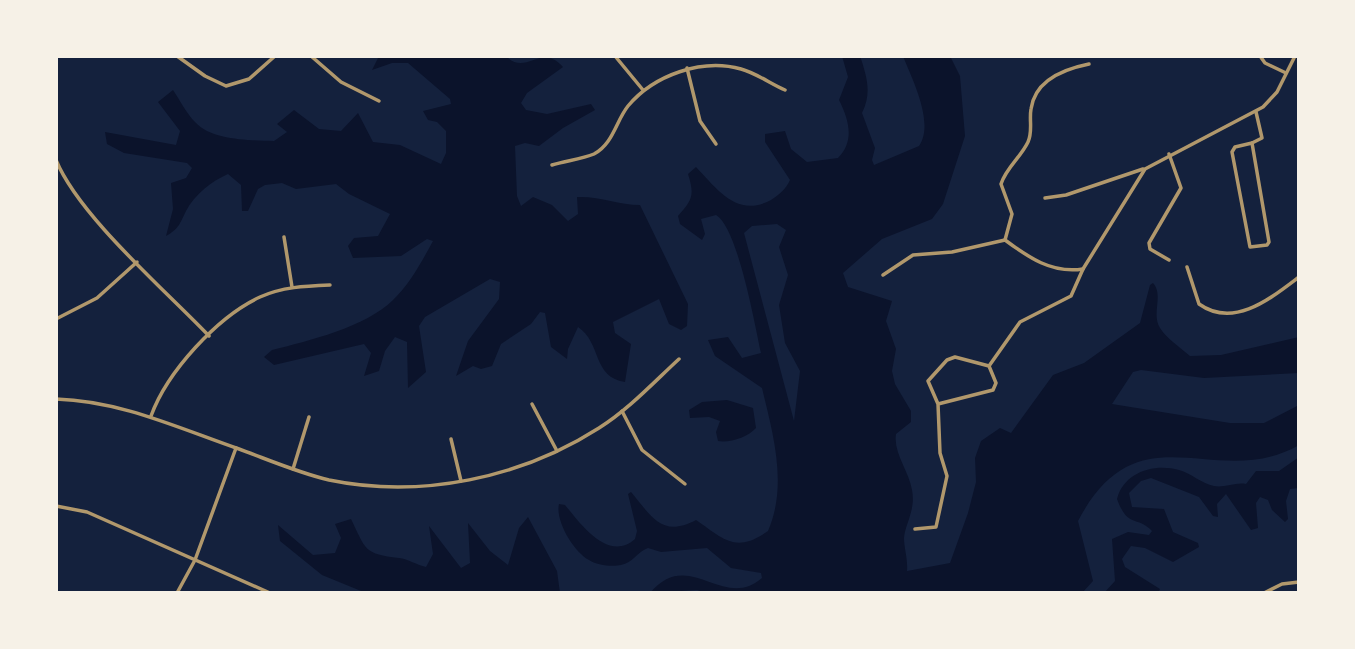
<svg xmlns="http://www.w3.org/2000/svg" width="1355" height="649" font-family="Quicksand,sans-serif">
<rect width="100%" height="100%" fill="#14213d"/>
<g fill="#0b132b" fill-rule="evenodd">
<path d="M379,56H506C526,77 541,42 563,67L527,93L521,103L526,110L547,114L591,104L595,110L563,128L539,146L525,143L515,146L517,196L521,206L533,197L552,205L568,221L578,214L577,197C600,196 618,205 640,205L688,304L687,326L681,330L669,324L659,299L613,322L615,333L631,344L625,382C592,377 602,343 578,327L568,349L567,359L551,347L545,313L540,312L531,324L501,344L492,366L481,369L473,366L456,376L468,341L499,299L500,282L490,279L425,317L419,326L426,372L408,388L407,342L395,337L385,351L379,371L364,376L371,353L364,344L274,365L264,357L272,350C308,341 366,327 393,300C410,284 422,261 433,241L427,239L401,256L353,258L348,246L354,238L378,236L390,214L349,194L336,184L296,189L282,183L265,185L258,189L248,211H242L241,185L228,174C212,181 195,194 186,211C180,223 179,229 166,236L173,209L171,183L186,178L192,168L187,163L124,153L107,144L105,132L176,145L180,131L158,102L173,90C180,100 186,113 195,122C212,141 251,140 274,141L287,132L277,124L294,110L319,129L341,131L358,113L373,142L400,145L441,164L446,153V131L437,122L428,120L423,111L451,104L450,99L408,63H392L372,70Z"/>
<path d="M842,56H860C867,77 872,93 862,113L875,148L872,160L874,165L919,146C935,123 912,79 903,56H950L960,76L965,136L943,204L932,219L882,239L843,273L848,287L892,301L886,321L896,349L892,371L895,384L911,411V422L896,434C893,453 909,471 912,490C916,510 905,524 904,538C904,548 908,559 907,571L950,563L968,513L976,482L975,458L981,441L1000,428L1011,433L1053,375L1084,363L1140,323L1150,285L1153,283C1164,295 1151,314 1160,328C1166,338 1181,348 1190,356L1221,355L1299,337V373L1204,378L1141,370L1133,372L1112,404L1230,423H1264L1299,405V445C1216,493 1139,405 1078,521L1093,581L1082,593H707L697,590L650,593C689,546 723,612 762,578L761,573L731,568L707,548L661,552L648,548C637,552 633,563 621,565C612,567 596,565 589,560C574,552 555,521 559,504L565,505C580,523 608,563 635,539L637,531L628,494L631,492C652,517 662,538 696,520C724,539 735,554 768,531C788,485 773,434 762,388L715,356L708,340L728,337L742,358L761,353C755,326 738,228 716,215L701,219L705,234L702,240L680,224L678,216C692,200 695,196 688,174L696,167C718,190 737,218 771,200C779,195 786,189 790,180L765,142V134L785,131L791,149L807,162L838,158C855,141 849,120 839,100L848,77ZM777,224L786,230L779,247L788,275L779,305L785,343L800,371L794,421L744,233L752,226Z"/>
<path d="M727,400L753,408L756,428C748,437 730,443 718,441L716,432L720,421L709,417L690,418L689,410L702,402Z"/>
<path d="M1299,457V488L1290,489L1286,501L1288,519L1285,522L1272,510L1268,500L1260,497L1256,503L1258,528L1251,530L1226,494L1217,504L1218,517L1213,516L1199,497L1151,478L1141,481L1129,493L1132,507L1164,509L1173,532L1198,543L1199,547L1173,562L1145,548L1131,546L1122,559L1125,567L1160,589L1158,593H1104L1115,581L1112,539L1128,532L1149,535L1152,531C1137,515 1128,529 1117,499C1124,472 1154,463 1179,470C1191,473 1202,484 1214,486C1224,488 1236,482 1246,484L1256,471H1279Z"/>
<path d="M528,517L557,571L560,593H366L322,575L280,541L278,525L313,555L335,553L341,538L335,524L351,519C366,550 364,554 399,558C408,559 417,565 426,567L433,554L429,526L461,568L470,563L468,523L490,551L508,565L519,528Z"/>
</g>
<g fill="none" stroke-linecap="round" stroke-linejoin="round">
<g stroke="#b1986c" stroke-width="3.5">
<polyline points="177,56 205,76 226,86 249,79 275,56"/>
<polyline points="311,56 341,82 379,101"/>
<polyline points="615,56 643,90"/>
<polyline points="1260,56 1265,63 1286,73"/>
<polyline points="687,68 700,121 716,144"/>
<polygon points="1252,143 1269,242 1267,245 1250,247 1232,152 1235,147"/>
<polyline points="1252,143 1262,138 1256,112"/>
<polyline points="1169,154 1181,188 1149,243 1150,249 1169,260"/>
<path d="M56,160C79,216 165,290 209,336"/>
<path d="M552,165C565,161 582,159 594,154C613,144 616,121 628,106C654,75 702,58 741,69C756,73 771,84 785,90"/>
<polyline points="1045,198 1066,195 1143,169"/>
<polyline points="284,237 292,287"/>
<path d="M1005,240L1012,214L1001,184C1006,168 1021,157 1028,142C1033,131 1029,120 1031,109C1035,80 1064,69 1089,64"/>
<path d="M1005,240C1028,257 1052,274 1083,269"/>
<path d="M1187,267L1199,304C1234,329 1271,298 1299,277"/>
<polyline points="883,275 913,255 952,252 1005,240"/>
<polyline points="56,319 97,298 137,262"/>
<polyline points="989,366 1020,322 1071,296 1083,269 1145,169 1263,107 1277,92 1295,56"/>
<path d="M56,399C121,401 178,428 239,449C269,460 299,473 329,480C421,499 521,478 599,428C629,409 653,383 679,359"/>
<polyline points="532,404 557,451"/>
<polyline points="622,411 642,450 685,484"/>
<path d="M151,416C167,372 217,317 260,297C282,287 305,286 330,285"/>
<polyline points="451,439 461,481"/>
<polyline points="293,469 309,417"/>
<polyline points="56,506 87,512 270,593"/>
<polyline points="915,529 936,527 947,476 940,453 938,404 928,381 947,360 955,357 989,366 996,383 993,390 938,404"/>
<polyline points="177,593 195,560 236,448"/>
<polyline points="1264,593 1282,584 1299,582"/>
</g>
</g>
<rect width="1355" height="649" fill="none" stroke="#f6f1e7" stroke-width="116"/>
</svg>
